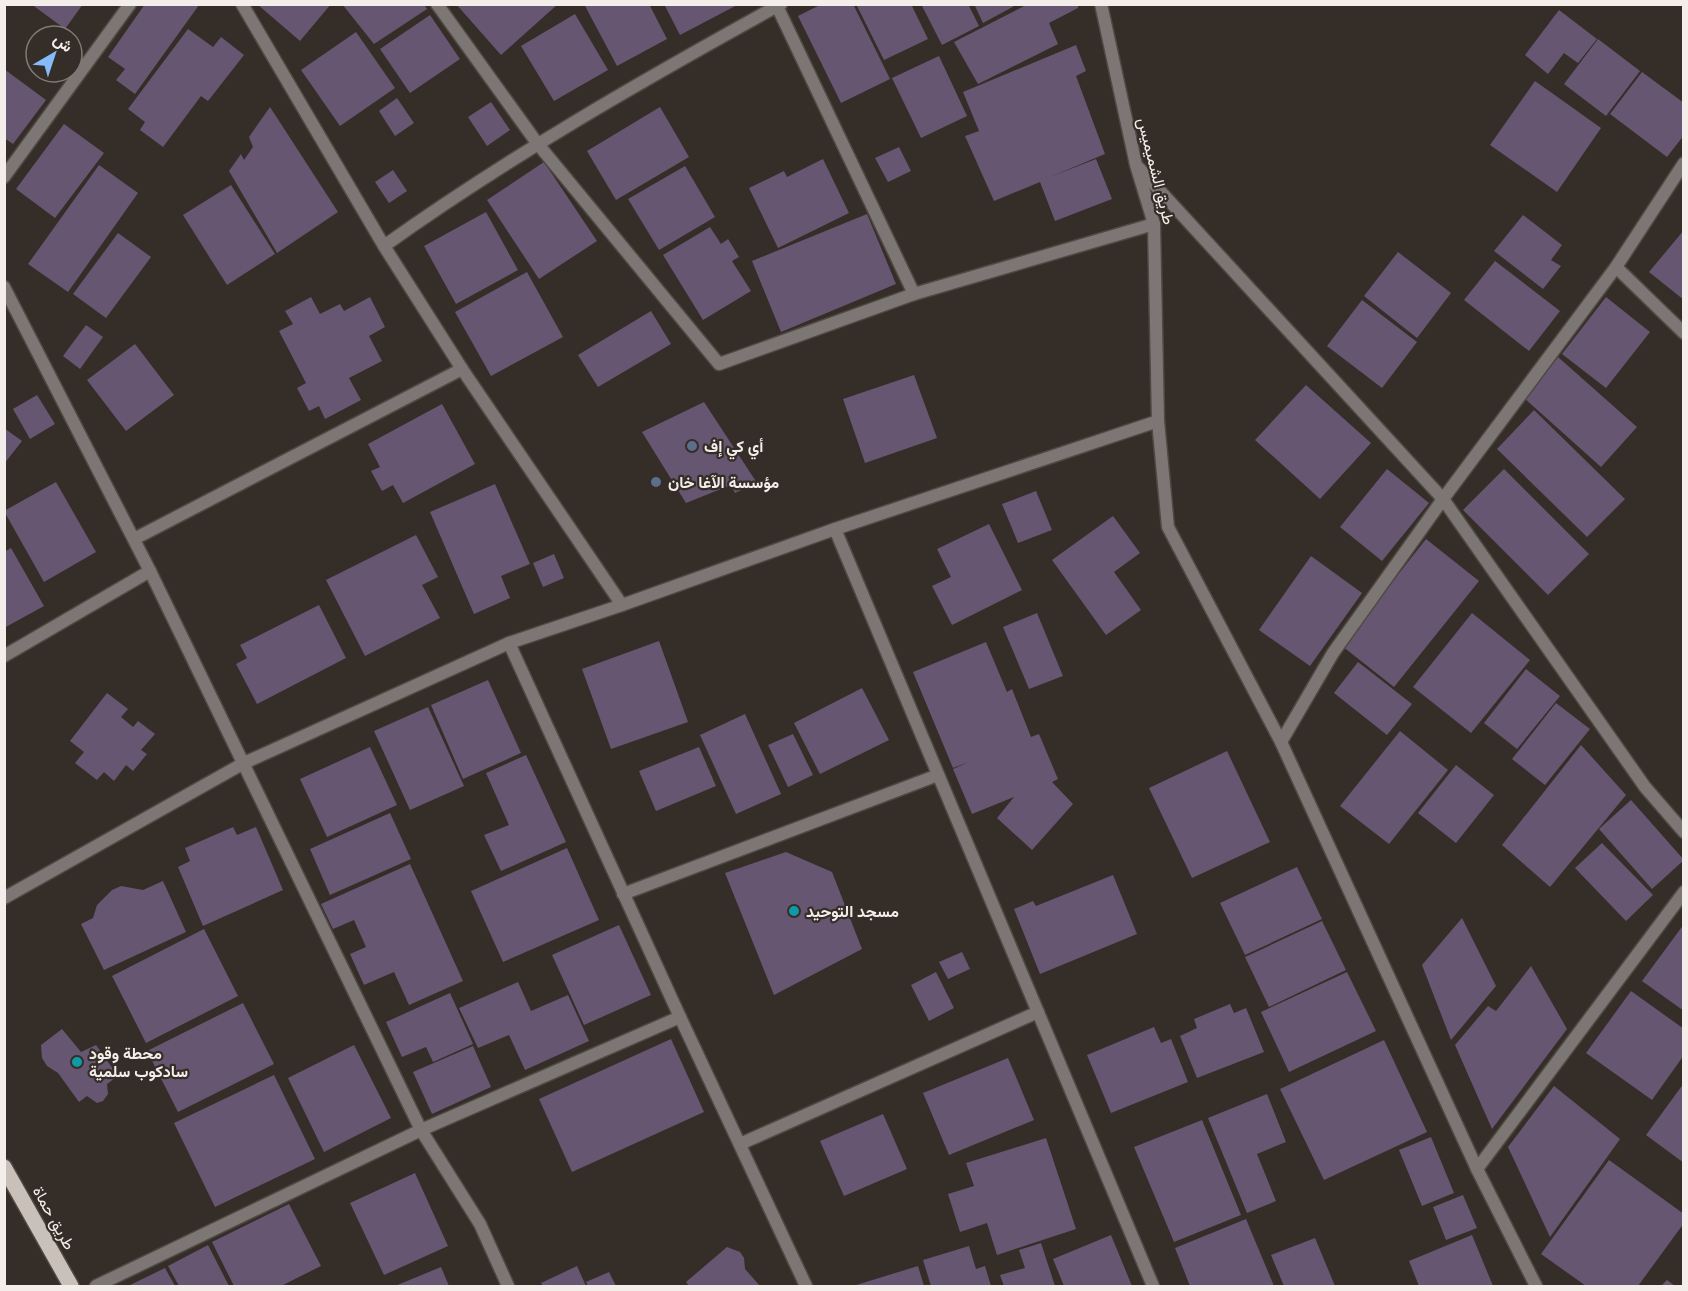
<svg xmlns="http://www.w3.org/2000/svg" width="1688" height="1291" font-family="Raleway,Vazirmatn,sans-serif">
<rect width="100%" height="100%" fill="#352d27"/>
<g fill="#675671">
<polygon points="31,4 83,4 65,29"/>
<polygon points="145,4 199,5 135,94 116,80 125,69 108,57"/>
<polygon points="257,4 331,4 300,41"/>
<polygon points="342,4 424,4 427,9 374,44"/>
<polygon points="456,4 558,4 501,55"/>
<polygon points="584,4 649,4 667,39 617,66"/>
<polygon points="664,4 739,4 680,35"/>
<polygon points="822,4 853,4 890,79 841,103 798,16"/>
<polygon points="856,4 911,4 928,39 884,60"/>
<polygon points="921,4 968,4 979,26 942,45"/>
<polygon points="974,4 1018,4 983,23"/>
<polygon points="1028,4 1078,4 1078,8 1049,23 1058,44 978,84 954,42"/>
<polygon points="1559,10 1597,39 1578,63 1564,53 1548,74 1525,55"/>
<polygon points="575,14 608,70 554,101 521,46"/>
<polygon points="430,15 460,59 410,93 380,49"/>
<polygon points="188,29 213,47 221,37 244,55 208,101 201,96 163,147 140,130 145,122 128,109"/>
<polygon points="356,32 395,88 340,126 301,70"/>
<polygon points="1598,39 1640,71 1606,116 1564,84"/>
<polygon points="1076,45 1086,71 1076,76 1105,154 1050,177 1096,159 1112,199 1055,221 1040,182 994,201 965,136 979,131 963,92"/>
<polygon points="939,56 967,116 921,138 892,78"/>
<polygon points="4,69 46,100 13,144 4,138"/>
<polygon points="1642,72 1684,103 1684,135 1667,157 1610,114"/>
<polygon points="1535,81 1601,128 1557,192 1490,145"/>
<polygon points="397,98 414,123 395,136 379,111"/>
<polygon points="491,102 510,130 487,146 468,117"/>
<polygon points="270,107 338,212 277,253 229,171 241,154 244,160 253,147 249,137"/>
<polygon points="660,107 689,157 616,200 587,151"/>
<polygon points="64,124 104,153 55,218 16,189"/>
<polygon points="899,147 911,171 888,182 875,158"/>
<polygon points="823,159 849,213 778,248 749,188 784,171 787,177"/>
<polygon points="544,162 597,241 539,279 487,200"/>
<polygon points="99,165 138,193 68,292 28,264"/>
<polygon points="685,166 715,217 659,250 628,199"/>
<polygon points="393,170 407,191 389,203 375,182"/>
<polygon points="231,185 275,254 227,285 183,215"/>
<polygon points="486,212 518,270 456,304 424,246"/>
<polygon points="867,214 896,284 781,332 752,261"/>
<polygon points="1523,215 1562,245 1551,260 1561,266 1543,289 1494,251"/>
<polygon points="710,227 721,244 728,239 739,257 732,261 751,291 703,320 663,255"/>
<polygon points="1684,230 1684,300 1649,272"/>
<polygon points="118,233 151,257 106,318 73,294"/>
<polygon points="1398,252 1451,293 1417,338 1364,296"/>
<polygon points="1495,261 1560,311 1529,351 1464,300"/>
<polygon points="527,272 563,337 491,376 455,312"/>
<polygon points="311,297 320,314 340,304 344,311 370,297 385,327 369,336 382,361 349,378 361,400 325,419 319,406 309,411 297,388 306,383 279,331 293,324 285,311"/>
<polygon points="1606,297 1650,332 1606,388 1562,354"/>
<polygon points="1362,300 1417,342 1382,388 1327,346"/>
<polygon points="651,311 671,344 598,387 578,355"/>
<polygon points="86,325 103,337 80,369 63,356"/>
<polygon points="135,344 174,395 126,431 87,380"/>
<polygon points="1558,357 1637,427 1601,467 1523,397"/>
<polygon points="914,375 937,438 865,463 843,399"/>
<polygon points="1306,385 1371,443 1320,499 1255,440"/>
<polygon points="37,395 55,424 30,439 13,409"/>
<polygon points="704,402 757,483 735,493 731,485 686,503 642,432"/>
<polygon points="442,404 475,464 403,503 393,485 382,491 371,471 380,467 368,444"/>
<polygon points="1534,410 1625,499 1587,537 1497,449"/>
<polygon points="4,428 22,441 4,464"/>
<polygon points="1387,469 1429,503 1382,561 1340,527"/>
<polygon points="1504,469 1589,554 1548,595 1463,510"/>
<polygon points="56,482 96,552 44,582 4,511"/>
<polygon points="495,484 530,564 501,576 510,598 474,614 430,512"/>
<polygon points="1036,491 1052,530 1018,543 1002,504"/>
<polygon points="1113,516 1140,553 1114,572 1141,610 1106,635 1052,560"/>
<polygon points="989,524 1022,590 952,625 932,586 951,577 937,549"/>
<polygon points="416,535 438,577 422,585 440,618 365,656 326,580"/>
<polygon points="1426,539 1479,581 1394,687 1342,646"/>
<polygon points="11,548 44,606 4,628 4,552"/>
<polygon points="554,554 564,578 543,587 533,563"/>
<polygon points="1311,556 1362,593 1310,666 1259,630"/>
<polygon points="319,605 346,658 257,704 236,664 247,658 240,645"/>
<polygon points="1037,613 1063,676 1029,689 1003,627"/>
<polygon points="1472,613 1530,660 1471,733 1413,687"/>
<polygon points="659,641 688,722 611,749 582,669"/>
<polygon points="986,642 1007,692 1012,689 1031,737 1039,734 1058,779 1052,782 1073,804 1032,850 997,818 1014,797 972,814 953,769 969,762 953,768 913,672"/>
<polygon points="1358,662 1412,704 1387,735 1334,693"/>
<polygon points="1526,669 1560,696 1517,749 1484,723"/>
<polygon points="488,680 521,753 463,779 431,705"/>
<polygon points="862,688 889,740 820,774 794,723"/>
<polygon points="107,693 128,709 121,717 133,727 138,721 155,734 141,750 147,754 133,771 126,765 114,781 104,772 97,780 75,763 84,752 70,741"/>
<polygon points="1556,703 1590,729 1545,785 1512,759"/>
<polygon points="428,707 464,786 410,810 374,731"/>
<polygon points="745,714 781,794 736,814 700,735"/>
<polygon points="1400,731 1448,770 1389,844 1340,806"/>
<polygon points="793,734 813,775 788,787 768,745"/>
<polygon points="1581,745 1626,795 1550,887 1502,845"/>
<polygon points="370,747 397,805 327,837 300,779"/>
<polygon points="699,747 716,786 656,811 639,771"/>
<polygon points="1227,751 1270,842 1192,878 1149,788"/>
<polygon points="526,755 566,842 501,871 484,835 509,825 486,773"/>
<polygon points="1456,765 1494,795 1456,843 1418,813"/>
<polygon points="1631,800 1684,860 1652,889 1599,829"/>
<polygon points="390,813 411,859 330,895 310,849"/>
<polygon points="233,827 237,835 256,827 283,890 203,926 178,867 190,861 185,848"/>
<polygon points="1602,843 1653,895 1626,921 1575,868"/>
<polygon points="567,848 599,920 503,962 471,891"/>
<polygon points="786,852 832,872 862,949 774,995 725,873"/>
<polygon points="410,864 463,981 409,1005 394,972 364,985 350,954 366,947 354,920 333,929 321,904"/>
<polygon points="1297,867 1322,919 1245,955 1220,903"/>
<polygon points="1113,875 1137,934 1040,974 1014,909 1033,901 1036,906"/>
<polygon points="163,881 186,932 104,970 81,924 93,918 97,905 112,890 121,886 143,890"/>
<polygon points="1462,918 1496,986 1451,1040 1422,965"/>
<polygon points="1322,921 1346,970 1269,1007 1245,957"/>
<polygon points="1684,924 1684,1011 1642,981"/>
<polygon points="619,925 651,995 584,1025 552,955"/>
<polygon points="204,929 238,996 146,1043 112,976"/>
<polygon points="962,952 970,969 948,979 939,962"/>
<polygon points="1531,966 1567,1029 1492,1129 1455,1045 1488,1006 1496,1011"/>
<polygon points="936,972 954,1008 929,1021 911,985"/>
<polygon points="1347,972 1376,1031 1289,1072 1261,1012"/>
<polygon points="518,982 531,1011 568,995 589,1041 525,1070 509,1035 478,1048 459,1008"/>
<polygon points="1631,991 1684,1029 1684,1055 1652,1100 1586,1053"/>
<polygon points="450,993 473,1044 433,1062 426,1047 402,1057 386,1022"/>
<polygon points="243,1003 274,1064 178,1112 147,1051"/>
<polygon points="1230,1004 1234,1013 1246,1008 1264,1052 1197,1078 1180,1036 1197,1028 1194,1019"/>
<polygon points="1154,1027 1161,1043 1171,1039 1188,1082 1111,1113 1087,1055"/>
<polygon points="62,1029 81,1052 96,1045 118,1076 107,1084 108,1094 103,1101 97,1103 87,1096 79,1102 58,1073 47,1066 42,1058 41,1045"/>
<polygon points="671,1039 704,1112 572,1172 539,1099"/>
<polygon points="1384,1040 1427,1132 1324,1180 1280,1089"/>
<polygon points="354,1045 391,1118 324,1152 288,1078"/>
<polygon points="473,1046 491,1087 432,1114 413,1072"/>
<polygon points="1008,1058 1034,1120 949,1155 923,1093"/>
<polygon points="274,1075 315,1159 215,1207 174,1123"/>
<polygon points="1684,1083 1684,1163 1646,1135"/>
<polygon points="1554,1086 1620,1139 1550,1237 1508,1147"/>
<polygon points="1267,1094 1286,1142 1257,1154 1276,1201 1247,1213 1208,1118"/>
<polygon points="883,1114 907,1169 844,1196 820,1141"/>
<polygon points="1202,1120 1241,1215 1174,1242 1134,1147"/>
<polygon points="1431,1137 1454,1193 1422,1206 1399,1150"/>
<polygon points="1046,1138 1076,1229 997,1255 987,1223 960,1232 948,1194 974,1186 966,1163"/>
<polygon points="1609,1160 1684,1214 1684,1223 1638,1286 1586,1286 1541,1254"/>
<polygon points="415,1173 448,1246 384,1275 350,1203"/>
<polygon points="1463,1195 1477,1228 1446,1240 1433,1207"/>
<polygon points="289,1204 321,1266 281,1286 234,1286 212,1242"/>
<polygon points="1246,1219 1274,1286 1190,1286 1175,1248"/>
<polygon points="1111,1235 1132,1286 1064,1286 1053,1259"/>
<polygon points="1472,1235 1493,1286 1419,1286 1409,1261"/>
<polygon points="1315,1238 1335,1286 1284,1286 1271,1255"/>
<polygon points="1041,1243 1055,1286 1004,1286 1000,1275 1025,1268 1019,1250"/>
<polygon points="208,1245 229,1286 179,1286 168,1266"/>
<polygon points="969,1246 976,1269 985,1266 991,1286 931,1286 923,1260"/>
<polygon points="727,1247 740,1252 744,1258 745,1269 760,1286 689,1286 686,1282"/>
<polygon points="577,1266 586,1286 543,1286 541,1283"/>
<polygon points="918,1266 924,1286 853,1286"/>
<polygon points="441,1267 449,1286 395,1286"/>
<polygon points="165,1268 175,1286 128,1286"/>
<polygon points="609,1272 616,1286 588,1286 586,1282"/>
<polygon points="1667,1280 1675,1286 1661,1286"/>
</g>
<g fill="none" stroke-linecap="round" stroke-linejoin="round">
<g stroke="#504842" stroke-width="15">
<g id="street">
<polyline points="242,4 384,246 462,369 622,605"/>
<polyline points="437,4 537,143 719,364 914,294"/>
<polyline points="776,4 914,294 1154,224"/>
<polyline points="1101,4 1136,165 1154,224 1158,421 1168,527 1281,742 1477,1169 1536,1286"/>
<polyline points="1139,168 1443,499 1645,787 1684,832"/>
<polyline points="4,177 130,4"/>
<path d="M384,246C510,156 645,79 781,4"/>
<polyline points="1616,267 1684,333"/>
<polyline points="4,287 150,571 421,1130 480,1224 508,1286"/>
<polyline points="835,529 1153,1286"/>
<polyline points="134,539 462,369"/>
<polyline points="509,643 680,1017 806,1286"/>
<polyline points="4,656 150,571"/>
<polyline points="1281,742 1333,653 1443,499 1616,267 1684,163"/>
<polyline points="623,894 938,775"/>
<polyline points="4,898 244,763 509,643 622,605 835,529 1158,421"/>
<polyline points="740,1144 1038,1012"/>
<polyline points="1477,1169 1684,892"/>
<polyline points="96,1286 421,1130 680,1017"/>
</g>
</g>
<g stroke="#504842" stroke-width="18">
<polyline id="primary" points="4,1167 71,1286"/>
</g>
<use href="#street" stroke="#7c7774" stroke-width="12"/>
<use href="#primary" stroke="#c9c0ba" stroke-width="15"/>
</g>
<g fill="#5c6f8a" stroke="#352d27" stroke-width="2">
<circle cx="692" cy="446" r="6"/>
<circle cx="656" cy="482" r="6"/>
</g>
<g fill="#0f9aa8" stroke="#352d27" stroke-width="2">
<circle cx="794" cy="911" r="6"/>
<circle cx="77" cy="1062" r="6"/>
</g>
<g text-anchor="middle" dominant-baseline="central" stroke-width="4.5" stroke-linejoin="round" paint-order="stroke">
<g font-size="16" fill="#f4eeeb" stroke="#352d27">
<text transform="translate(1156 171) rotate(76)">طريق الشميميس</text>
<text transform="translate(54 1218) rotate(61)">طريق حماة</text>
</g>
<g font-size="16" font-weight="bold" fill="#f4eeeb" stroke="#352d27" text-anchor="start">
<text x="704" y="446">أي كي إف</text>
<text x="668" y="482">مؤسسة الآغا خان</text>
<text x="806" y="911">مسجد التوحيد</text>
<text x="89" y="1053">محطة وقود<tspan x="89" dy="18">سادكوب سلمية</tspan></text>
</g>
</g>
<rect width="1688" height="1291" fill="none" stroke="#f4eeeb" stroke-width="12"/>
<g transform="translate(54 54) rotate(39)"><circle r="28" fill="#352d27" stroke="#817a75" stroke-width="1.5"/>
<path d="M0-4.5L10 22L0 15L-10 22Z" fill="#85bbfb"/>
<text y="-9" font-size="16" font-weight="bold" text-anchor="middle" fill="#f4eeeb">ش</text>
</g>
</svg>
